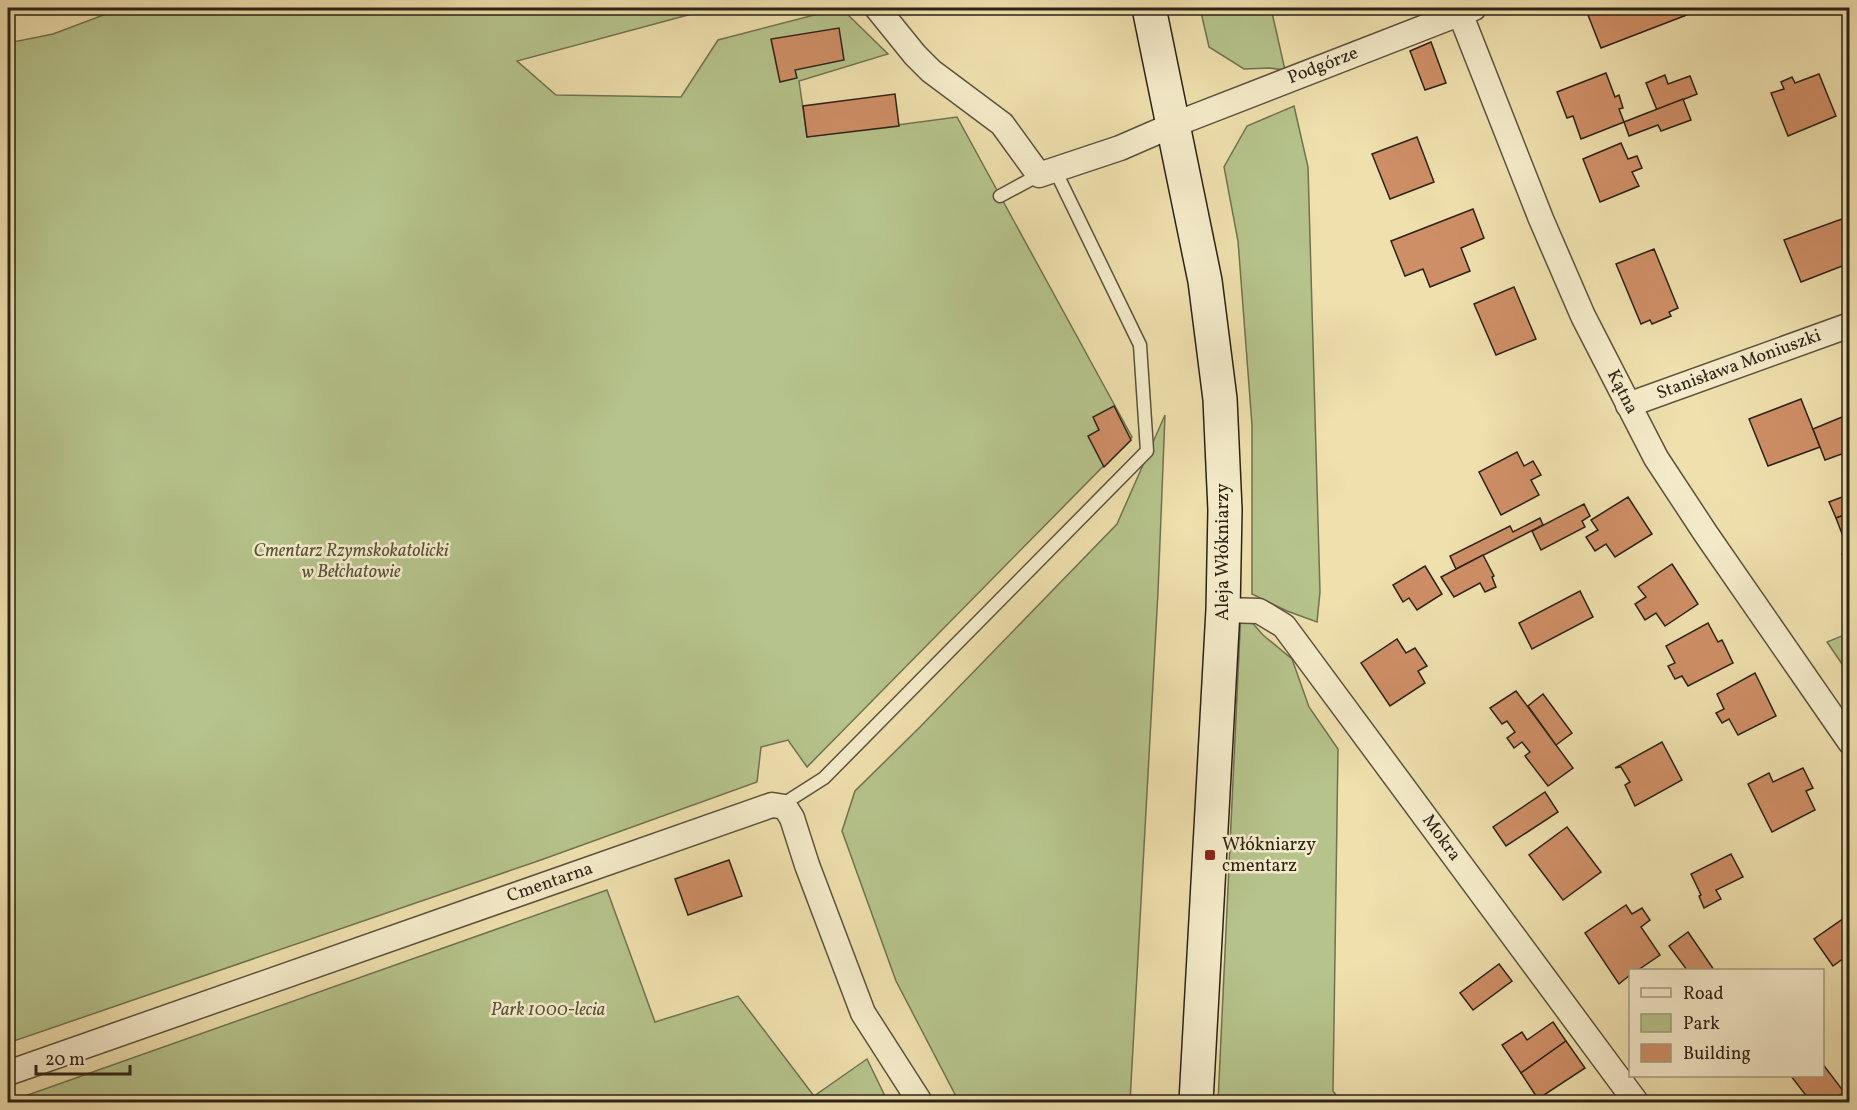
<svg xmlns="http://www.w3.org/2000/svg" width="1857" height="1110" font-family="Vollkorn,serif">
<rect width="100%" height="100%" fill="#efe0ae"/>
<filter id="stains"><feTurbulence type="fractalNoise" baseFrequency=".00333" numOctaves="4"/><feColorMatrix values="0 0 0 0 .2 0 0 0 0 .09 0 0 0 0 .02 0 0 0 .5 -.17"/></filter>
<radialGradient id="worn" r=".72"><stop offset=".6" stop-color="#630" stop-opacity="0"/><stop offset="1" stop-color="#630" stop-opacity=".3"/></radialGradient>
<g fill="#b6c38c" stroke="#707251" stroke-width="1.5">
<polygon points="122,8 714,8 517,61 556,95 681,97 718,40 841,8 888,54 799,81 807,137 957,117 1132,437 807,767 788,740 761,747 757,782 538,861 8,1043 8,43 53,34"/>
<polygon points="1200,8 1271,8 1285,70 1269,68 1244,69 1209,47"/>
<polygon points="1294,106 1308,167 1320,592 1317,622 1287,611 1252,594 1252,425 1238,241 1224,167 1247,126"/>
<polygon points="1165,415 1158,592 1130,1102 959,1102 896,981 842,831 855,791 920,727 1117,524"/>
<polygon points="1241,610 1263,635 1292,659 1309,707 1338,749 1333,1091 1341,1102 1218,1102"/>
<polygon points="1849,633 1849,674 1827,642"/>
<polygon points="607,890 655,1022 738,996 814,1096 867,1059 884,1094 874,1102 8,1102"/>
</g>
<g fill="#cf8f66" stroke="#2b2216" stroke-width="1.5">
<polygon points="1606,8 1680,8 1684,16 1601,48 1588,15"/>
<polygon points="1680,8 1703,8 1684,16"/>
<polygon points="839,28 844,60 795,70 797,78 780,82 771,39"/>
<polygon points="1431,42 1446,83 1425,90 1410,51"/>
<polygon points="1606,73 1615,97 1619,95 1623,108 1619,109 1624,122 1581,139 1573,116 1567,118 1557,92"/>
<polygon points="1819,74 1836,116 1788,136 1771,93 1784,89 1781,82 1792,77 1795,83"/>
<polygon points="1665,75 1668,84 1690,76 1697,94 1657,110 1646,83"/>
<polygon points="895,94 899,126 807,137 803,106"/>
<polygon points="1683,99 1691,120 1661,131 1658,125 1629,136 1624,122"/>
<polygon points="1417,137 1434,182 1390,199 1372,154"/>
<polygon points="1621,143 1628,159 1637,156 1642,168 1632,172 1639,186 1600,202 1583,159"/>
<polygon points="1473,209 1484,238 1461,248 1470,271 1430,287 1423,269 1405,276 1391,241"/>
<polygon points="1850,216 1850,263 1801,282 1784,240"/>
<polygon points="1654,249 1678,308 1669,312 1671,316 1652,324 1650,320 1641,324 1616,264"/>
<polygon points="1514,287 1536,339 1496,355 1474,304"/>
<polygon points="1801,399 1820,447 1768,466 1749,419"/>
<polygon points="1114,406 1131,440 1104,467 1088,436 1099,430 1093,417"/>
<polygon points="1842,417 1843,420 1850,417 1850,451 1825,460 1813,429"/>
<polygon points="1517,452 1524,466 1533,461 1541,475 1531,480 1539,495 1501,515 1479,472"/>
<polygon points="1850,494 1850,513 1836,518 1829,502"/>
<polygon points="1628,497 1652,534 1615,557 1606,544 1595,551 1586,537 1598,530 1591,520"/>
<polygon points="1584,504 1590,516 1582,521 1585,527 1541,550 1532,531"/>
<polygon points="1850,513 1850,572 1842,554 1849,552 1836,518"/>
<polygon points="1540,518 1543,525 1456,569 1450,556 1510,526 1513,532"/>
<polygon points="1483,555 1494,576 1492,577 1496,587 1485,592 1480,583 1454,597 1441,577"/>
<polygon points="1672,564 1698,604 1665,626 1656,613 1645,620 1635,604 1646,597 1638,587"/>
<polygon points="1425,566 1442,594 1417,610 1409,598 1403,602 1393,585"/>
<polygon points="1580,591 1593,617 1532,649 1519,623"/>
<polygon points="1708,623 1718,642 1722,640 1733,663 1688,686 1682,676 1675,679 1668,666 1675,663 1666,646"/>
<polygon points="1397,639 1406,653 1415,648 1427,666 1418,671 1425,683 1390,706 1361,663"/>
<polygon points="1755,673 1776,716 1738,735 1729,719 1722,723 1716,713 1724,709 1717,694"/>
<polygon points="1516,691 1573,768 1548,786 1525,756 1530,752 1522,742 1514,748 1507,738 1515,732 1507,721 1502,724 1490,708"/>
<polygon points="1543,694 1572,733 1556,745 1528,706"/>
<polygon points="1662,742 1682,780 1635,806 1625,785 1630,782 1621,767 1615,768"/>
<polygon points="1803,768 1813,788 1806,791 1815,810 1772,832 1748,784 1769,773 1773,782"/>
<polygon points="1545,792 1558,812 1506,846 1493,827"/>
<polygon points="1567,827 1601,872 1563,900 1529,855"/>
<polygon points="1731,854 1743,877 1716,890 1721,899 1704,908 1699,896 1701,895 1691,874"/>
<polygon points="729,860 742,896 688,915 675,879"/>
<polygon points="1626,905 1632,914 1642,908 1650,920 1641,927 1660,955 1638,970 1630,970 1630,975 1619,984 1585,933"/>
<polygon points="1850,914 1850,951 1847,953 1848,955 1833,966 1814,939"/>
<polygon points="1688,932 1714,970 1715,970 1687,970 1669,946"/>
<polygon points="1499,964 1512,981 1473,1010 1460,993"/>
<polygon points="1553,1022 1566,1041 1521,1073 1502,1045 1522,1032 1527,1040"/>
<polygon points="1566,1041 1585,1068 1538,1099 1521,1073"/>
<polygon points="1822,1063 1844,1092 1830,1102 1811,1102 1791,1076 1822,1076"/>
</g>
<g fill="none" stroke-linecap="round" stroke-linejoin="round">
<g stroke="#5c523c" stroke-width="15">
<g id="lane">
<polyline points="1000,196 1039,175"/>
<polyline points="785,807 791,799 824,778 1147,451 1140,345 1055,170"/>
</g>
</g>
<g stroke="#5c523c" stroke-width="27">
<g id="street">
<polyline points="877,8 915,55 931,71 1002,124 1039,175 1120,148 1173,125 1474,8"/>
<polyline points="1458,8 1541,219 1583,316 1656,458 1706,534 1850,742"/>
<polyline points="1628,405 1850,325"/>
<polyline points="1223,610 1259,611 1284,626 1636,1102"/>
<polyline points="8,1073 772,805 785,807 792,818 807,865 863,1013 920,1102"/>
</g>
</g>
<g stroke="#2b2216" stroke-width="36">
<polyline id="secondary" points="1149,8 1205,281 1220,399 1225,510 1223,610 1196,1102"/>
</g>
<use href="#lane" stroke="#f5ebca" stroke-width="12"/>
<use href="#street" stroke="#f5ebca" stroke-width="24"/>
<use href="#secondary" stroke="#f5ebca" stroke-width="33"/>
</g>
<rect fill="#8f2418" stroke="#f5ebca" stroke-width="2" x="1204" y="849" width="12" height="12" rx="3"/>
<g text-anchor="middle" dominant-baseline="central" stroke-width="5" stroke-linejoin="round" paint-order="stroke">
<g font-size="18" fill="#2b2216" stroke="#f5ebca">
<text transform="translate(1323 66) rotate(-21)">Podgórze</text>
<text transform="translate(1739 365) rotate(-20)">Stanisława Moniuszki</text>
<text transform="translate(1622 392) rotate(63)">Kątna</text>
<text transform="translate(1223 552) rotate(-90)">Aleja Włókniarzy</text>
<text transform="translate(1441 838) rotate(54)">Mokra</text>
<text transform="translate(550 883) rotate(-19)">Cmentarna</text>
</g>
<g font-size="18" font-style="italic" fill="#555239" stroke="#f5ebca">
<text x="351" y="551">Cmentarz Rzymskokatolicki<tspan x="351" dy="21">w Bełchatowie</tspan></text>
<text x="548" y="1010">Park 1000-lecia</text>
</g>
<g font-size="18" fill="#2b2216" stroke="#f5ebca" text-anchor="start">
<text x="1222" y="845">Włókniarzy<tspan x="1222" dy="21">cmentarz</tspan></text>
</g>
</g>
<rect width="1857" height="1110" fill="none" stroke="#efe0ae" stroke-width="30"/>
<rect x="9" y="9" width="1839" height="1092" fill="none" stroke="#2b2216" stroke-width="3"/>
<rect x="15" y="15" width="1827" height="1080" fill="none" stroke="#2b2216" stroke-width="1.5"/>
<rect x="1629" y="969" width="195" height="108" fill="#f5ebca" stroke="#a49b82" stroke-width="1.5"/>
<rect x="1641" y="988" width="30" height="9" fill="#f5ebca" stroke="#a49b82" stroke-width="1.5"/>
<text x="1683" y="999" font-size="18" fill="#2b2216">Road</text>
<rect x="1641" y="1014" width="30" height="18" fill="#b6c38c" stroke="#a49b82" stroke-width="1.5"/>
<text x="1683" y="1029" font-size="18" fill="#2b2216">Park</text>
<rect x="1641" y="1044" width="30" height="18" fill="#cf8f66" stroke="#a49b82" stroke-width="1.5"/>
<text x="1683" y="1059" font-size="18" fill="#2b2216">Building</text>
<path d="M36 1065v9h94v-9" fill="none" stroke="#2b2216" stroke-width="3"/>
<text x="45" y="1065" font-size="18" fill="#2b2216" stroke="#f5ebca" stroke-width="4.5" paint-order="stroke">20 m</text>
<rect width="100%" height="100%" filter="url(#stains)"/>
<rect width="100%" height="100%" fill="url(#worn)"/>
</svg>
